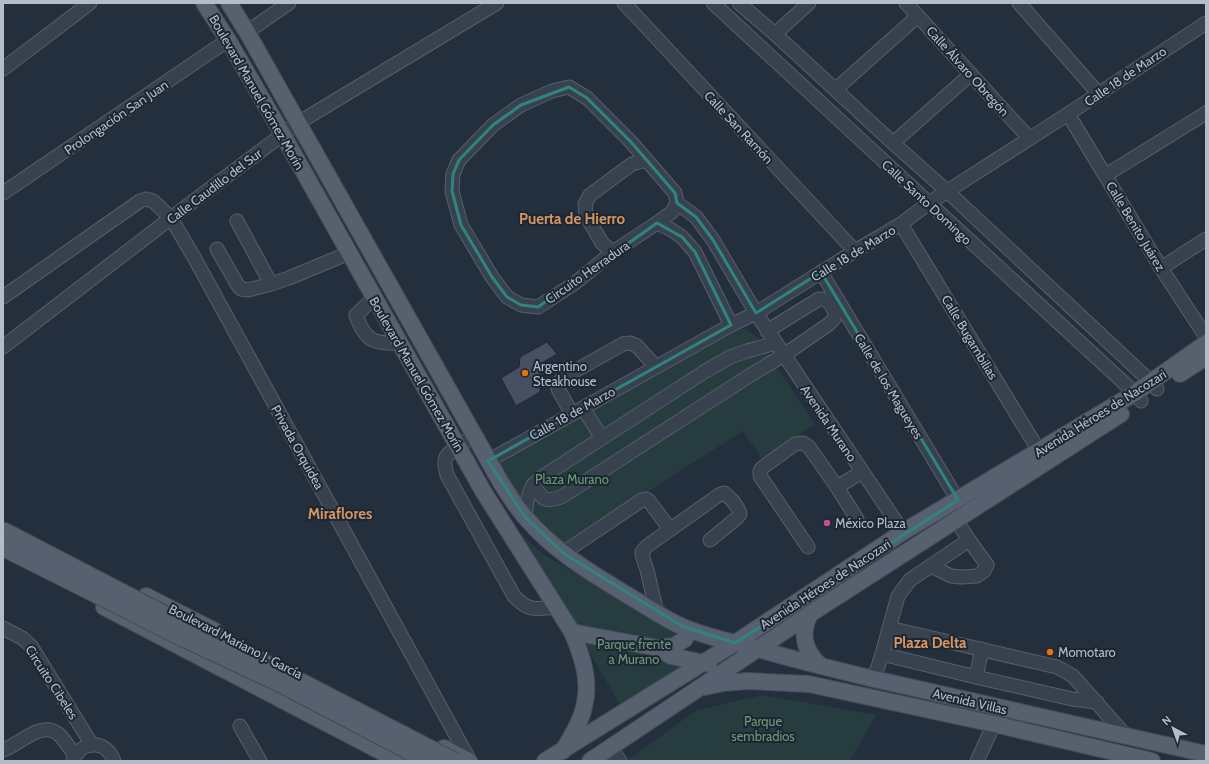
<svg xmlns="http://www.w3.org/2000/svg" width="1209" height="764" font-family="Cabin,sans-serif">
<rect width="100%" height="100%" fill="#242f3e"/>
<g fill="#263c3f">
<polygon points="735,329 746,329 758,338 815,424 762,459 743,431 564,545 519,501 498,462"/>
<polygon points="517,530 544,555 674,630 681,650 677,674 621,706"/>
<polygon points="763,695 876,715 850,761 630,761 629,759 697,710"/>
</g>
<polygon fill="#455162" stroke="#1f2835" points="547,342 557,354 540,364 540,392 516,406 501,378 519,367 520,357"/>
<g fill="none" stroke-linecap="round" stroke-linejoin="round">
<g stroke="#565f6c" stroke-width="15">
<g id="minor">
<polyline points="624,3 855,251"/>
<polyline points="713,3 929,203 1135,393 1141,401"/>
<polyline points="739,3 775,34 893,143 948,192 1151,382 1157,389"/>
<polyline points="906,3 1029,138"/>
<polyline points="1019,3 1098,93"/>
<polyline points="247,32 289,3"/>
<polyline points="775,34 809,3"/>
<polyline points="3,69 90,3"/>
<polygon points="569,87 587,98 631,142 675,193 677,203 672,212 657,223 613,252 575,283 538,307 521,305 507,297 492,277 461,225 452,191 453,174 459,160 493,125 521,105 552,91"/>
<polyline points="836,89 918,16"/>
<polyline points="1068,114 1161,268 1206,337"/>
<polyline points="893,143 971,74"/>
<polyline points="1106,175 1206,113"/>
<polyline points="3,193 228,40"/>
<polyline points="677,203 696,217 713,240 756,313 903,532"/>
<polyline points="237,221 271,284 289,278 349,253"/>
<polyline points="657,223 670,229 682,237 695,252 731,325"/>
<polyline points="901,224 1039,451"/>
<polyline points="217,249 237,284 241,289 248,290 271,284"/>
<polyline points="613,252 602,243 586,215 585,204 590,195 632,164 646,160"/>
<polyline points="1161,268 1206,239"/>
<polyline points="821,272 958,500"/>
<polyline points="3,297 140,201 146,199 153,201 171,218 195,259 470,761"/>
<path d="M374,298L356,315C357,319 359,323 361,327C371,345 381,342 400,344"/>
<path d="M767,331L819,299C829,299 830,304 835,312L834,319L829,324L784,355L752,374L563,496C545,504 543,499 533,485L542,477L704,372L730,357L747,351L776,343"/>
<polyline points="3,347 171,218 298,123 497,3"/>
<polyline points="583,408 602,438"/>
<polyline points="572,414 558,389 559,382 564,377 623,344 630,343 637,346 656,367"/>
<path d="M474,436C466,441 451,449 446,457C443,463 446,470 447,475L514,596C529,612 535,609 556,607"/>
<polyline points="488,461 731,325 756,313 855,251 901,224 929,203 1068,114 1206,23"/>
<polyline points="837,487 857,519"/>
<path d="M525,517C526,506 527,496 533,485"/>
<polyline points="956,520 969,540"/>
<polyline points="808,547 760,476 760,471 762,468 795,444 803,443 809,447 837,487 862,472"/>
<polyline points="563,553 642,500 646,499 649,501 670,529"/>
<path d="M657,613L647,570L643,558L642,552L647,546L719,495L724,493C730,497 738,506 740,514L737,518L710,540"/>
<polyline points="3,628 22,638 31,646 92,745"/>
<polyline points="889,628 1057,667 1073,676 1126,736"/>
<polyline points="882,654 976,677 1072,699 1097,702"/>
<polyline points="976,677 982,649"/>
<polyline points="874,679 882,654 898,596 910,580 969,540 987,565 984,571 977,576 961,577 951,576 931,566"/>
<polyline points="240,726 260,761"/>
<polyline points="610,747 620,761"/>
<path d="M3,750C19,745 40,721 57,733C64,738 70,749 75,756"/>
<path d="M73,761C81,740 106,739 114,761"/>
<polyline points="977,761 994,724"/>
</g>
</g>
<g stroke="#414a57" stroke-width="18">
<g id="major">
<path d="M204,3L228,40L283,135L483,491L572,632C582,656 591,681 584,707C581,722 571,737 563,751"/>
<path d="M229,3L247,32L500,481C508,494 516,507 526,518C553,550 588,571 624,593C643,604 661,617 681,626C703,636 728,641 751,647C791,659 832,669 874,679L1206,754"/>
<polyline points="1180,374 1206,357"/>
<polyline points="146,596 215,631"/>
<polyline points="104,607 399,761"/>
<path d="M810,614C800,634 804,651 821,666"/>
<polyline points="572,632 658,648 674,646 685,639"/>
<polyline points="658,648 671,656 709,664"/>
<polyline points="705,687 723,683 748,681 809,684 994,724 1152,761"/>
<polyline points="444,748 469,761"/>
<polyline points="545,761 735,643 903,532 1135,393 1206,343"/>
<polyline points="590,761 810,614 1121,414"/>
</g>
</g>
<use href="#minor" stroke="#38414e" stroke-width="13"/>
<use href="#major" stroke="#56606e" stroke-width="16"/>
<g stroke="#414a57" stroke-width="18" stroke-linecap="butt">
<g id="major-bridge">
<polyline points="3,530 186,625 258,659 455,761"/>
<polyline points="3,548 182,638 278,683 427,761"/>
</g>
</g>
<use href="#major-bridge" stroke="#56606e" stroke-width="16"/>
</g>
<path fill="none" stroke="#308480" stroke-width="3" stroke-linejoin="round" d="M569,87L587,98L631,142L675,193L677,203L696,217L713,240L756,313L821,272L958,500L735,643L682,626L563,553L525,517L488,461L731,325L695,252L682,237L657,223L538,307L521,305L507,297L492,277L461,225L452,191L453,174L459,160L493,125L521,105Z"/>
<g fill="#e8710a" stroke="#1d2633" stroke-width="1.5">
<circle cx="525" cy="373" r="4"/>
<circle cx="1050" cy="652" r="4"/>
</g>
<circle fill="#d1479c" stroke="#1d2633" stroke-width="1.5" cx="827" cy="523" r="4"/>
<g text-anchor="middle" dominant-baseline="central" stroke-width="4" stroke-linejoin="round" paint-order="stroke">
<g font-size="13" fill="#b4bcc9" stroke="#1d2633">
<text transform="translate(968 71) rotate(48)">Calle Álvaro Obregón</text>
<text transform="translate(1125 76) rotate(-34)">Calle 18 de Marzo</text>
<text transform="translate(257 92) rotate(60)">Boulevard Manuel Gómez Morín</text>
<text transform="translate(116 117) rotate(-34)">Prolongación San Juan</text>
<text transform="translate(739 127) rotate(47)">Calle San Ramón</text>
<text transform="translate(214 186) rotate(-37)">Calle Caudillo del Sur</text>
<text transform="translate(927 202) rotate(43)">Calle Santo Domingo</text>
<text transform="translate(1136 226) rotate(59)">Calle Benito Juárez</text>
<text transform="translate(853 253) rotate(-31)">Calle 18 de Marzo</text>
<text transform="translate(587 272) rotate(-35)">Circuito Herradura</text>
<text transform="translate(970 337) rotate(59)">Calle Bugambilias</text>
<text transform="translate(417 374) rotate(60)">Boulevard Manuel Gómez Morín</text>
<text transform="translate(889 386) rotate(59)">Calle de los Magueyes</text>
<text transform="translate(572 413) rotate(-29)">Calle 18 de Marzo</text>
<text transform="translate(1100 413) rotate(-32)">Avenida Héroes de Nacozari</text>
<text transform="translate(829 423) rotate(56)">Avenida Murano</text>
<text transform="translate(298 447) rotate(61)">Privada Orquídea</text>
<text transform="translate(825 584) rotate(-33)">Avenida Héroes de Nacozari</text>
<text transform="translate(236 641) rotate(27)">Boulevard Mariano J. García</text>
<text transform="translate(52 682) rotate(57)">Circuito Cibeles</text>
<text transform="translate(970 701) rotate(13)">Avenida Villas</text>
</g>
<g font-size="13" fill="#b4bcc9" stroke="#1d2633" text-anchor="start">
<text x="533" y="366">Argentino<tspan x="533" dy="15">Steakhouse</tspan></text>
<text x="835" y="523">México Plaza</text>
<text x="1058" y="652">Momotaro</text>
</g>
<g font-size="13" fill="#6b9a76" stroke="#1d2633">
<text x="572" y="479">Plaza Murano</text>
<text x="634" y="644">Parque frente<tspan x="634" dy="15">a Murano</tspan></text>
<text x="763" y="721">Parque<tspan x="763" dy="15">sembradios</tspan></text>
</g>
<g font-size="15" font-weight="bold" fill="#d59563" stroke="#1d2633">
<text x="572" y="219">Puerta de Hierro</text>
<text x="340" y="514">Miraflores</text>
<text x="930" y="643">Plaza Delta</text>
</g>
</g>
<rect width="1209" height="764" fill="none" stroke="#b4bcc9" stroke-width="8"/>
<g transform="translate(1173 728) rotate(319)" stroke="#1d2633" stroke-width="3" paint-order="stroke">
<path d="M0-3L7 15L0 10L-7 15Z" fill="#b4bcc9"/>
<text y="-6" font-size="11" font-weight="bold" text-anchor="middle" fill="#b4bcc9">N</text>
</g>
</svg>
